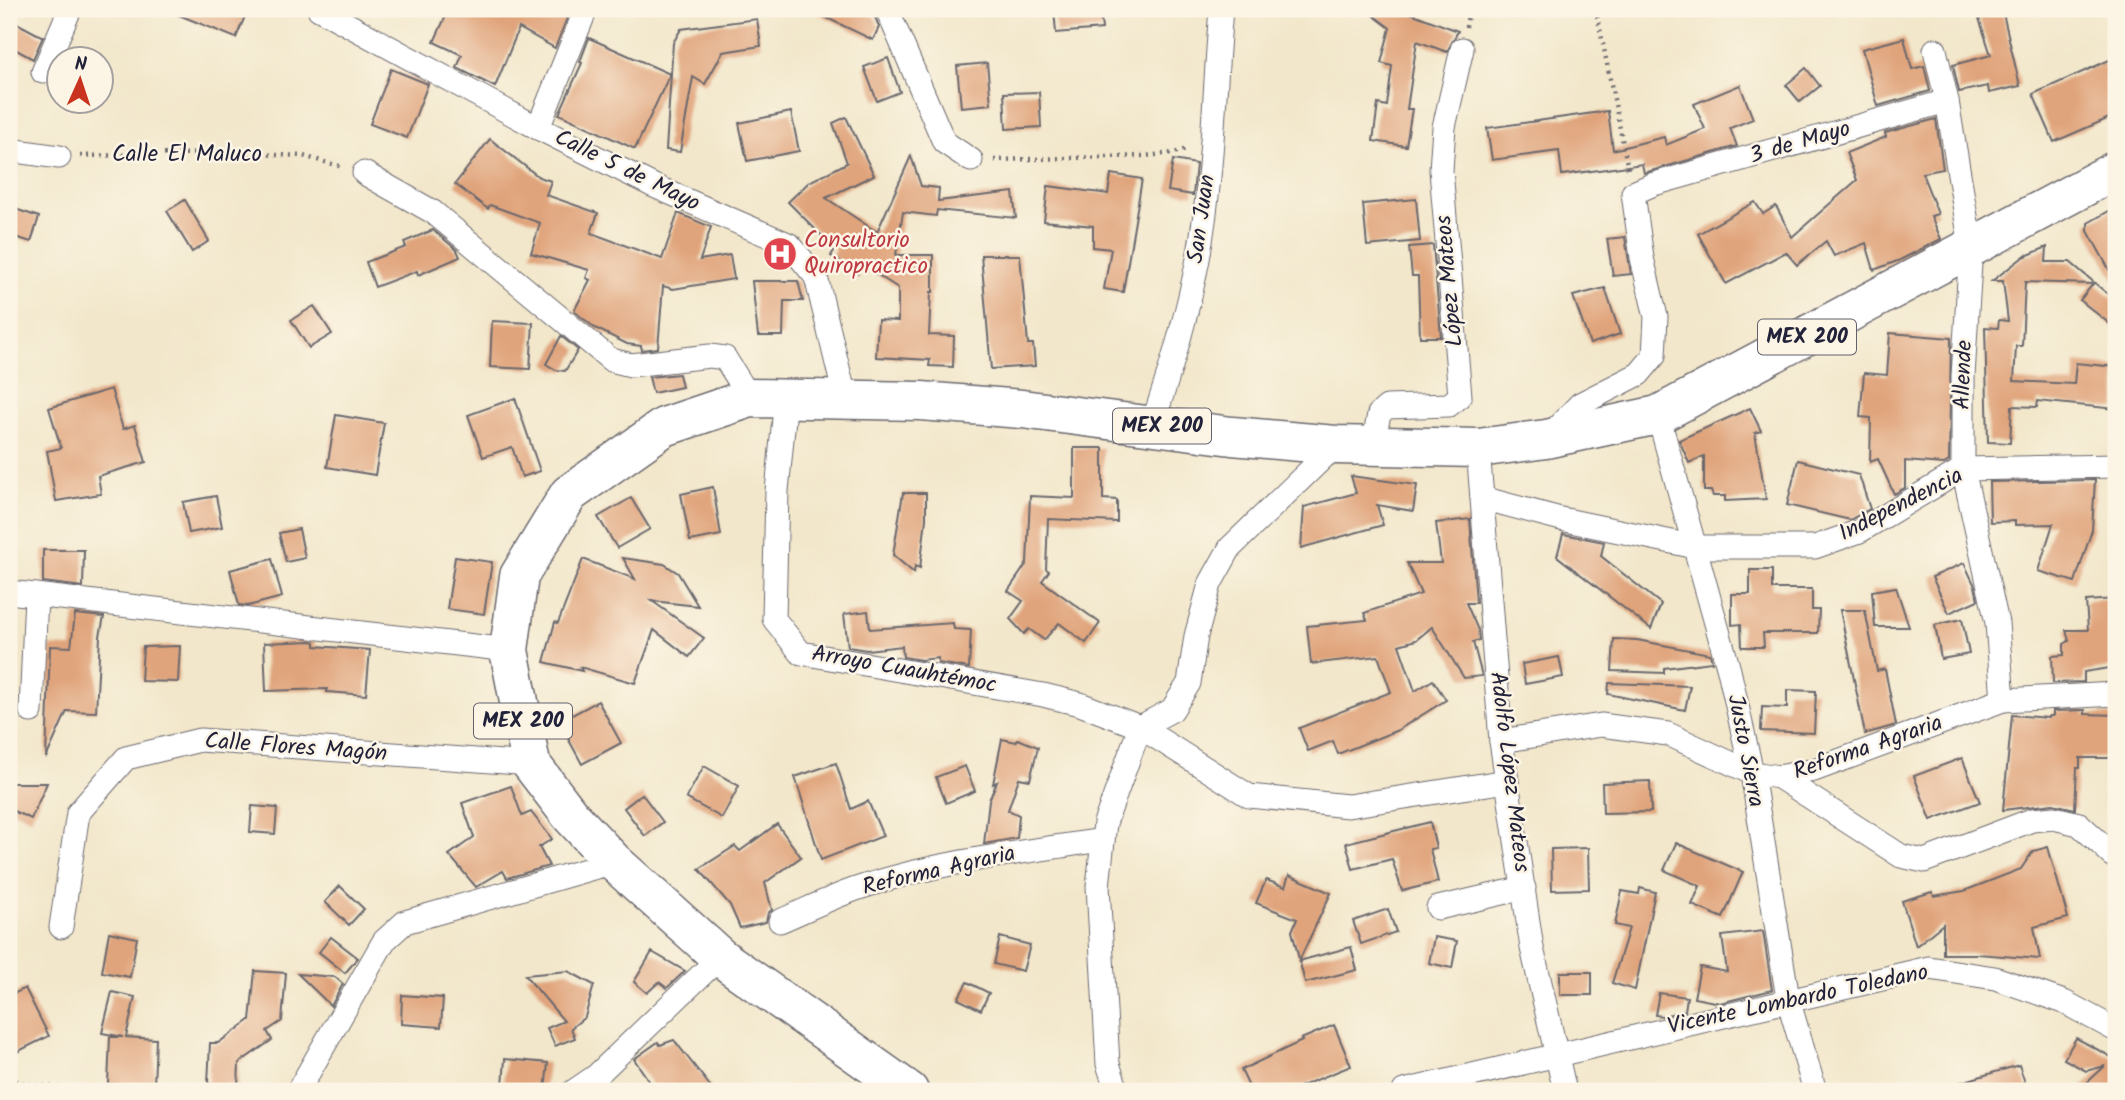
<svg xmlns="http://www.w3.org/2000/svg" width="2125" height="1100" font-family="Kalam,sans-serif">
<rect width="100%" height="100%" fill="#fcf5e5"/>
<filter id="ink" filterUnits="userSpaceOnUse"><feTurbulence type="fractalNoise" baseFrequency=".0143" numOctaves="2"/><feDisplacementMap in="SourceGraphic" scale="14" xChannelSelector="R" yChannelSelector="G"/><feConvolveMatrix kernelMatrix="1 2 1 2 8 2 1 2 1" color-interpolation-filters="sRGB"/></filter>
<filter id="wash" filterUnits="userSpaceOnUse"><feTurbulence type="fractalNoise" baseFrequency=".00686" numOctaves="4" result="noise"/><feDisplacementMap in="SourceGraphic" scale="28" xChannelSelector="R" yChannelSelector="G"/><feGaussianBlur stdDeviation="1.57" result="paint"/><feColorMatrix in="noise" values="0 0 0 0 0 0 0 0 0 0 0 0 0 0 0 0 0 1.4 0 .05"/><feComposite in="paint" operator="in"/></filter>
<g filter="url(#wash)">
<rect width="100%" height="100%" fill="#f2e7cb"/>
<g id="blocks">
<g fill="#e0a47b">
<polygon points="164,9 248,9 236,38"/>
<polygon points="449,9 551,9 567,18 555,48 519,28 495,87 457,68 462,55 434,42"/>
<polygon points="808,9 858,9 875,17 879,27 873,40"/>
<polygon points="1054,9 1100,9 1102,29 1056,33"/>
<polygon points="1365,9 1400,9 1458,31 1447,52 1417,41 1407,109 1412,109 1406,146 1373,141 1378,104 1387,106 1392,66 1381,63 1390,28"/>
<polygon points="1976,9 2002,9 2020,86 1989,93 1988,86 1959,92 1953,65 1991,55"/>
<polygon points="9,19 43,37 33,59 9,46"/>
<polygon points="757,19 761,46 723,52 705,84 693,77 680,152 666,150 673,43 681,29"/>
<polygon points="589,38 670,74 635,149 559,114 582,63 580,62"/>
<polygon points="1904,38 1912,69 1924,66 1930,91 1878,106 1862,49"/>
<polygon points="2116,57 2116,115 2054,142 2033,94"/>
<polygon points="888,58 900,92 877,101 864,67"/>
<polygon points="987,63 991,104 961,107 957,66"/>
<polygon points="1806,68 1820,86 1800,102 1786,85"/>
<polygon points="391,69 428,84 407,138 370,124"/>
<polygon points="1740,85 1753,119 1730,128 1737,146 1644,173 1642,164 1562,175 1559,151 1492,160 1487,128 1608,111 1613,150 1664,137 1666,145 1705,129 1694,104"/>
<polygon points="1039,92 1041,127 1006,129 1004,93"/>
<polygon points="791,112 799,151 747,161 739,123"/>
<polygon points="846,117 874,175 826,198 877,232 911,156 921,186 939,188 938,201 1013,192 1016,218 937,210 936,216 903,212 896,255 933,255 933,292 931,292 929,335 954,336 953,367 929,366 930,360 876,357 878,320 898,321 898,288 862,265 858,273 831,256 835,249 788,202 809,182 847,163 833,123"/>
<polygon points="1936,119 1943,169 1922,173 1938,214 1931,216 1941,239 1900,260 1874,270 1866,243 1834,256 1826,241 1797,265 1786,252 1726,284 1698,234 1755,202 1763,214 1776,206 1792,237 1857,180 1846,153 1886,137 1885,133"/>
<polygon points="490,139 539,177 551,181 546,195 598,213 591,233 662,259 678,213 711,227 700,260 730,255 734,279 673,289 663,286 658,348 642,350 641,346 627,344 595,328 574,311 590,280 586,278 589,270 531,253 540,223 490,205 488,209 455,184"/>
<polygon points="1173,160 1196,164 1193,195 1168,191"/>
<polygon points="1111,174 1142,179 1123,292 1104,289 1111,249 1093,247 1093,226 1044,221 1048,186 1108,194"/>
<polygon points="1416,199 1420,241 1367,246 1363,204"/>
<polygon points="185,200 209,241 192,252 167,211"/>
<polygon points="9,207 39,217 31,242 9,235"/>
<polygon points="2116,207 2116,282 2088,231 2088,223"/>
<polygon points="433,230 457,250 460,257 418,275 417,271 375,287 366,262 406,247 404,242"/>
<polygon points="1625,237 1631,274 1613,276 1607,239"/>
<polygon points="1433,245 1441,337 1420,337 1418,276 1412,276 1409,247"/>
<polygon points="2047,247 2046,262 2070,262 2116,301 2116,329 2080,300 2093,284 2025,282 2022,346 2016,346 2014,381 2074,384 2076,363 2116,367 2116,409 2038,401 2037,407 2012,406 2010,443 1988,442 1985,327 1998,328 1999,320 2008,321 2003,281 1992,281 2027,254 2026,256"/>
<polygon points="981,255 1020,255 1028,344 1033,344 1035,366 991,369"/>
<polygon points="752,281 798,281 803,301 784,301 783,336 758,336"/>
<polygon points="1605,288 1620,334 1590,344 1573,296"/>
<polygon points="314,306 332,334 309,348 291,320"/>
<polygon points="492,321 533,323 530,369 490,367"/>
<polygon points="1890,333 1951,338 1949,461 1944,464 1905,461 1905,488 1894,494 1878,459 1870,462 1871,418 1860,417 1864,373 1887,375"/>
<polygon points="561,336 578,350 565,371 556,370 546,364"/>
<polygon points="679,374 682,387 653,393 649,377"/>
<polygon points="111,389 123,429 135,425 146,462 98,476 101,494 56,501 47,451 61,448 49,408"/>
<polygon points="515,398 540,471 522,477 512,447 483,457 468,415"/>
<polygon points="1750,408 1761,431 1755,433 1766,499 1725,501 1725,496 1713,496 1711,491 1704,491 1704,456 1689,463 1679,440"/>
<polygon points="336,415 384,423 375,475 327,467"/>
<polygon points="1074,448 1103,448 1103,499 1117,500 1117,522 1048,519 1046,569 1049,571 1042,581 1100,623 1086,643 1059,623 1044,640 1029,629 1024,634 1010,619 1023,601 1008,591 1027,563 1030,496 1074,498"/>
<polygon points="1798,460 1859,475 1870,509 1850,520 1787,505"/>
<polygon points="1351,476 1417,485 1413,511 1377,505 1383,525 1301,548 1304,507 1356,493"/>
<polygon points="2095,480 2092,530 2075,582 2038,571 2053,524 2015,525 2015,521 1990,522 1989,482"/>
<polygon points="713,487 721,535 690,541 681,494"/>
<polygon points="903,493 926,493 926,519 920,568 915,566 914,573 893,555"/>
<polygon points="216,496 222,527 189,533 183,502"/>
<polygon points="631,498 650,529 617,548 598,517"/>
<polygon points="1470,519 1476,603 1466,603 1478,630 1479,640 1473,642 1482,676 1464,678 1432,627 1416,640 1399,645 1415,691 1433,680 1446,700 1398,730 1338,754 1333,741 1308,751 1299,728 1391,692 1378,656 1311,664 1307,626 1367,620 1364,613 1421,594 1407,563 1441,563 1436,523"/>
<polygon points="299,529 305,558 286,562 279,533"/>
<polygon points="1563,534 1604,542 1601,556 1661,604 1651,629 1557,556"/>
<polygon points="43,550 84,550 83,587 43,582"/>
<polygon points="455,557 492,562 484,614 447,609"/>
<polygon points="623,558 664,564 678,573 698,606 652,601 704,638 689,657 654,630 635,683 580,667 582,671 544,662 555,622 558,623 583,559 635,579"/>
<polygon points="272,559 282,597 248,606 239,605 230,570"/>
<polygon points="1964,563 1975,586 1978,600 1949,613 1932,577"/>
<polygon points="1750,570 1772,570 1772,589 1812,589 1812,610 1819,610 1818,633 1763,633 1764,647 1742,647 1741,624 1732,625 1732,594 1750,594"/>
<polygon points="1896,587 1909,627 1875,627 1872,591"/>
<polygon points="2116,599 2116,667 2084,672 2084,682 2053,683 2052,656 2064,655 2064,644 2069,641 2066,630 2088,630 2086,601"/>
<polygon points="1840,610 1865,610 1877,671 1885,669 1896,725 1865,734"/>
<polygon points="868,611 870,629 953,623 954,629 971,630 969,668 938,663 938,658 921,660 903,657 902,646 867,650 848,647 844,614"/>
<polygon points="75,614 104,617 100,636 96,712 67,711 46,758 50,646 71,647"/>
<polygon points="1962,619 1969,654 1941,659 1935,625"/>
<polygon points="1614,639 1637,640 1710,654 1712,662 1664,668 1664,673 1612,671"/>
<polygon points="311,641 315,642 315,646 370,650 366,695 327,692 327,689 266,691 264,643"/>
<polygon points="180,646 178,682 141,681 143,647"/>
<polygon points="1559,657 1563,677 1525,684 1522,664"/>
<polygon points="1609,683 1690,686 1685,710 1608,694"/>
<polygon points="1787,690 1816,691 1814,733 1761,731 1762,707 1787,708"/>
<polygon points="598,701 621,743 582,764 559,722"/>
<polygon points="2085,710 2085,714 2116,715 2116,758 2080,758 2080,768 2077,768 2075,809 2053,804 2003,810 2012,715 2049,718 2049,716 2053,716 2053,711"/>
<polygon points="1002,739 1016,742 1018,739 1038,747 1030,780 1019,778 1008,810 1019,815 1017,838 984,844 989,800 997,782 993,784"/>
<polygon points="1962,758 1980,802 1931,820 1914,776"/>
<polygon points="836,763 851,809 868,801 883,836 821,860 795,777"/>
<polygon points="704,766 739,786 722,818 686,798"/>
<polygon points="965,766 975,791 946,803 936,777"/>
<polygon points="1650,781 1651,812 1603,813 1602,783"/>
<polygon points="9,783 47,783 31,819 9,809"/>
<polygon points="511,786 522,816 531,812 552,839 539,847 549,866 507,878 503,871 476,887 449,855 474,837 462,803"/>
<polygon points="642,794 663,822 645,836 624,808"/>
<polygon points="252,806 277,808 275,834 250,832"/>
<polygon points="1430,822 1436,848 1430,849 1438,882 1402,891 1392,859 1353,869 1346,843"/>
<polygon points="777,824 801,857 765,883 772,910 768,913 766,922 740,928 730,905 699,869 735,846 740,851"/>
<polygon points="1676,843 1743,872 1723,918 1692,905 1700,886 1664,870"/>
<polygon points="2048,847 2068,918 2034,927 2040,959 1978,954 1943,954 1943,924 1916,946 1902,901 1932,892 1934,896 1964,891 2021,869 2033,851"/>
<polygon points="1588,848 1589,889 1552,890 1551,849"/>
<polygon points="1289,875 1331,893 1299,961 1351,947 1357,970 1305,983 1292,931 1297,919 1256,903 1266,880 1285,887"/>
<polygon points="340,886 364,909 349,925 325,902"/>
<polygon points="1640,888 1655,892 1635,990 1612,983 1629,928 1615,925 1622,891 1639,894"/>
<polygon points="1388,909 1396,932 1361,944 1353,921"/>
<polygon points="1763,931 1772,990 1720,1003 1694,998 1700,967 1727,972 1722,936"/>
<polygon points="109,932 137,938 130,977 102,972"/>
<polygon points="331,937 358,958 345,973 319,952"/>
<polygon points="1000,937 1030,945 1023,971 994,964"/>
<polygon points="1434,937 1457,941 1452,968 1429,963"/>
<polygon points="652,952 685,971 667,988 659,982 647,993 634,982"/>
<polygon points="255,971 286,973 282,1021 267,1031 272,1040 239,1063 238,1086 208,1084 210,1043 218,1043 250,1020"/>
<polygon points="568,971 594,985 585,1017 571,1028 575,1038 555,1046 547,1028 564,1021 525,975"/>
<rect x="1560" y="972" width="32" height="23"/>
<polygon points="298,974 335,977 343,984 331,1006"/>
<polygon points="967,982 989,993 981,1010 958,999"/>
<polygon points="25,988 49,1036 9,1056 9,996"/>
<polygon points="112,992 135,997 126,1037 156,1039 154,1086 108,1084 110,1037 123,1037 102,1033"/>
<polygon points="1659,993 1687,997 1685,1011 1662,1016 1655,1015"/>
<polygon points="402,995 443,998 441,1027 401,1024"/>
<polygon points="1334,1025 1351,1066 1289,1091 1251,1091 1241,1070 1302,1041 1301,1039"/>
<polygon points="2076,1038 2113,1058 2116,1055 2116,1091 2078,1091 2105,1066 2086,1071 2064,1059"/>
<polygon points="674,1040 714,1091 656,1091 634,1059 658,1042 660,1045"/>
<polygon points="505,1059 548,1063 545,1090 503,1086"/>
<polygon points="2019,1065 2028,1091 1949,1091 1948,1086"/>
</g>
</g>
</g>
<g filter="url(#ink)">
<use href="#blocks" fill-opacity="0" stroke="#6b676d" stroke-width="2"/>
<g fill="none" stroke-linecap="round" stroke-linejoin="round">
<g stroke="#6b676d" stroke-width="25">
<g id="street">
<polyline points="319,9 538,128 654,186 790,245 816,277 846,401"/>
<polyline points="887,9 944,142 971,160"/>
<polyline points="1935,50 1947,101 1971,247 1963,376 1963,469 1997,623 2003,700"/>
<polyline points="43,72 70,9"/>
<polyline points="538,128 586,9"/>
<polyline points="9,150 59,157"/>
<polyline points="364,173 433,212 611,360 631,365 710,356 725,358 750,398"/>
<polyline points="786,397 777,491 774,619 801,653 1043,695 1080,704 1140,727 1249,796 1348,806 1507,781"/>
<polyline points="1658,415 1729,670 1752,773 1788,999 1815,1091"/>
<path d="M1152,425C1171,370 1187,316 1198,259C1213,177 1214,92 1221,9"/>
<polyline points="1549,436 1580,404 1639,374 1654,356 1656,317 1642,258 1633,193 1654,184 1947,101"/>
<polyline points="1373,446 1379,414 1387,407 1449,405 1460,396 1441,170 1444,127 1462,49"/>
<polyline points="1478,448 1501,741 1532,948 1565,1091"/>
<polyline points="1482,498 1561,519 1696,547 1815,547 1860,531 1963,469 2116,466"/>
<polyline points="9,592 509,650"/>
<polyline points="31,711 36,595"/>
<polyline points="1501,741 1601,725 1668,734 1752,773 1779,777 1814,770 2003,700 2116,694"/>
<polyline points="1779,777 1901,856 1924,861 2032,820 2054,818 2079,824 2116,858"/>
<polyline points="1438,908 1524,888"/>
<path d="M780,921C808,909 836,895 865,886C942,861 1023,852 1103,840"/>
<polyline points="61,927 78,813 126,758 200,740 531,764"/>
<polyline points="298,1091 384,941 405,922 614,862"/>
<polyline points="574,1091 596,1076 720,957"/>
<polyline points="1117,1091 1108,1064 1098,886 1105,823 1140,727 1172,710 1189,683 1196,636 1210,584 1230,548 1336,445"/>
<polyline points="1404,1091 1929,968 1995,978 2064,1002 2116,1030"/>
</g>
</g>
<g stroke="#6b676d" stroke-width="41">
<polyline id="highway" points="909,1091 720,957 614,862 570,815 531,764 509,650 519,576 569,494 664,427 750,398 921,401 1022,409 1232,436 1336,445 1478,448 1546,439 1658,415 2116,170"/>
</g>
<g stroke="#6b676d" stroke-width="4.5" stroke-dasharray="2 5" stroke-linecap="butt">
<polyline points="1596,9 1628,169"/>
<polyline points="1466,27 1469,9"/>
<polyline points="80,156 219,153 303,156 343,167"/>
<polyline points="994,160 1144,156 1174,153 1187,149"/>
<polyline points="9,1078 26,1084 87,1091"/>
</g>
<use href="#street" stroke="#fff" stroke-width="23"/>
<use href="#highway" stroke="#fff" stroke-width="38"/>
</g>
</g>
<defs>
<g id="hospital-disc" transform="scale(1.75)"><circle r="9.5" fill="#e0444e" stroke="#fcf5e5"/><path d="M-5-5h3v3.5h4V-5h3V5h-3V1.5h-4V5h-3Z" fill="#fff"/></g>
</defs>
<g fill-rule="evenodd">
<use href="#hospital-disc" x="780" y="254"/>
</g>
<g text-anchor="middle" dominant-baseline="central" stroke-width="5" stroke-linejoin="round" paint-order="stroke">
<g fill="#fcf5e5" stroke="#63616e" stroke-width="2">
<rect x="1758" y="319.5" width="98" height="35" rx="5"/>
<rect x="1113" y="408.5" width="98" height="35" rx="5"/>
<rect x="474" y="703.5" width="98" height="35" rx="5"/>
</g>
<g font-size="21" font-weight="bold" fill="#22223b">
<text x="1807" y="337">MEX 200</text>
<text x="1162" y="426">MEX 200</text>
<text x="523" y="721">MEX 200</text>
</g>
<g font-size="23" fill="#22223b" stroke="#fcf5e5">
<text transform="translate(1800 143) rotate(-16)">3 de Mayo</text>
<text x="187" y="155">Calle El Maluco</text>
<text transform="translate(627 171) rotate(26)">Calle 5 de Mayo</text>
<text transform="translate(1202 219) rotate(-82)">San Juan</text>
<text transform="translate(1450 281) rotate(-95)">López Mateos</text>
<text transform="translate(1964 375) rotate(-88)">Allende</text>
<text transform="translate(1901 505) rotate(-27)">Independencia</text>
<text transform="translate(904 670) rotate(10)">Arroyo Cuauhtémoc</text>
<text transform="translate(296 748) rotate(4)">Calle Flores Magón</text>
<text transform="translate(1868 748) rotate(-19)">Reforma Agraria</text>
<text transform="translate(1745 751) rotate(79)">Justo Sierra</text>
<text transform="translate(1509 772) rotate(83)">Adolfo López Mateos</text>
<text transform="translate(939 871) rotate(-13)">Reforma Agraria</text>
<text transform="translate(1798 1000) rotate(-12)">Vicente Lombardo Toledano</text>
</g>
<g font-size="23" fill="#be3a42" stroke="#fcf5e5" text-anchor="start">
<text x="804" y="241">Consultorio<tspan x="804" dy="26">Quiropractico</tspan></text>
</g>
</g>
<rect width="2125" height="1100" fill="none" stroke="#fcf5e5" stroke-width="35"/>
<g transform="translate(80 80) rotate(3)"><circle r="33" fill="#fcf5e5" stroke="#a5a1a1" stroke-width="2"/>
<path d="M0-5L12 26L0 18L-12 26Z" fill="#c8321e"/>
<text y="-10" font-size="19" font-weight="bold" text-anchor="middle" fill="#22223b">N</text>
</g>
</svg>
